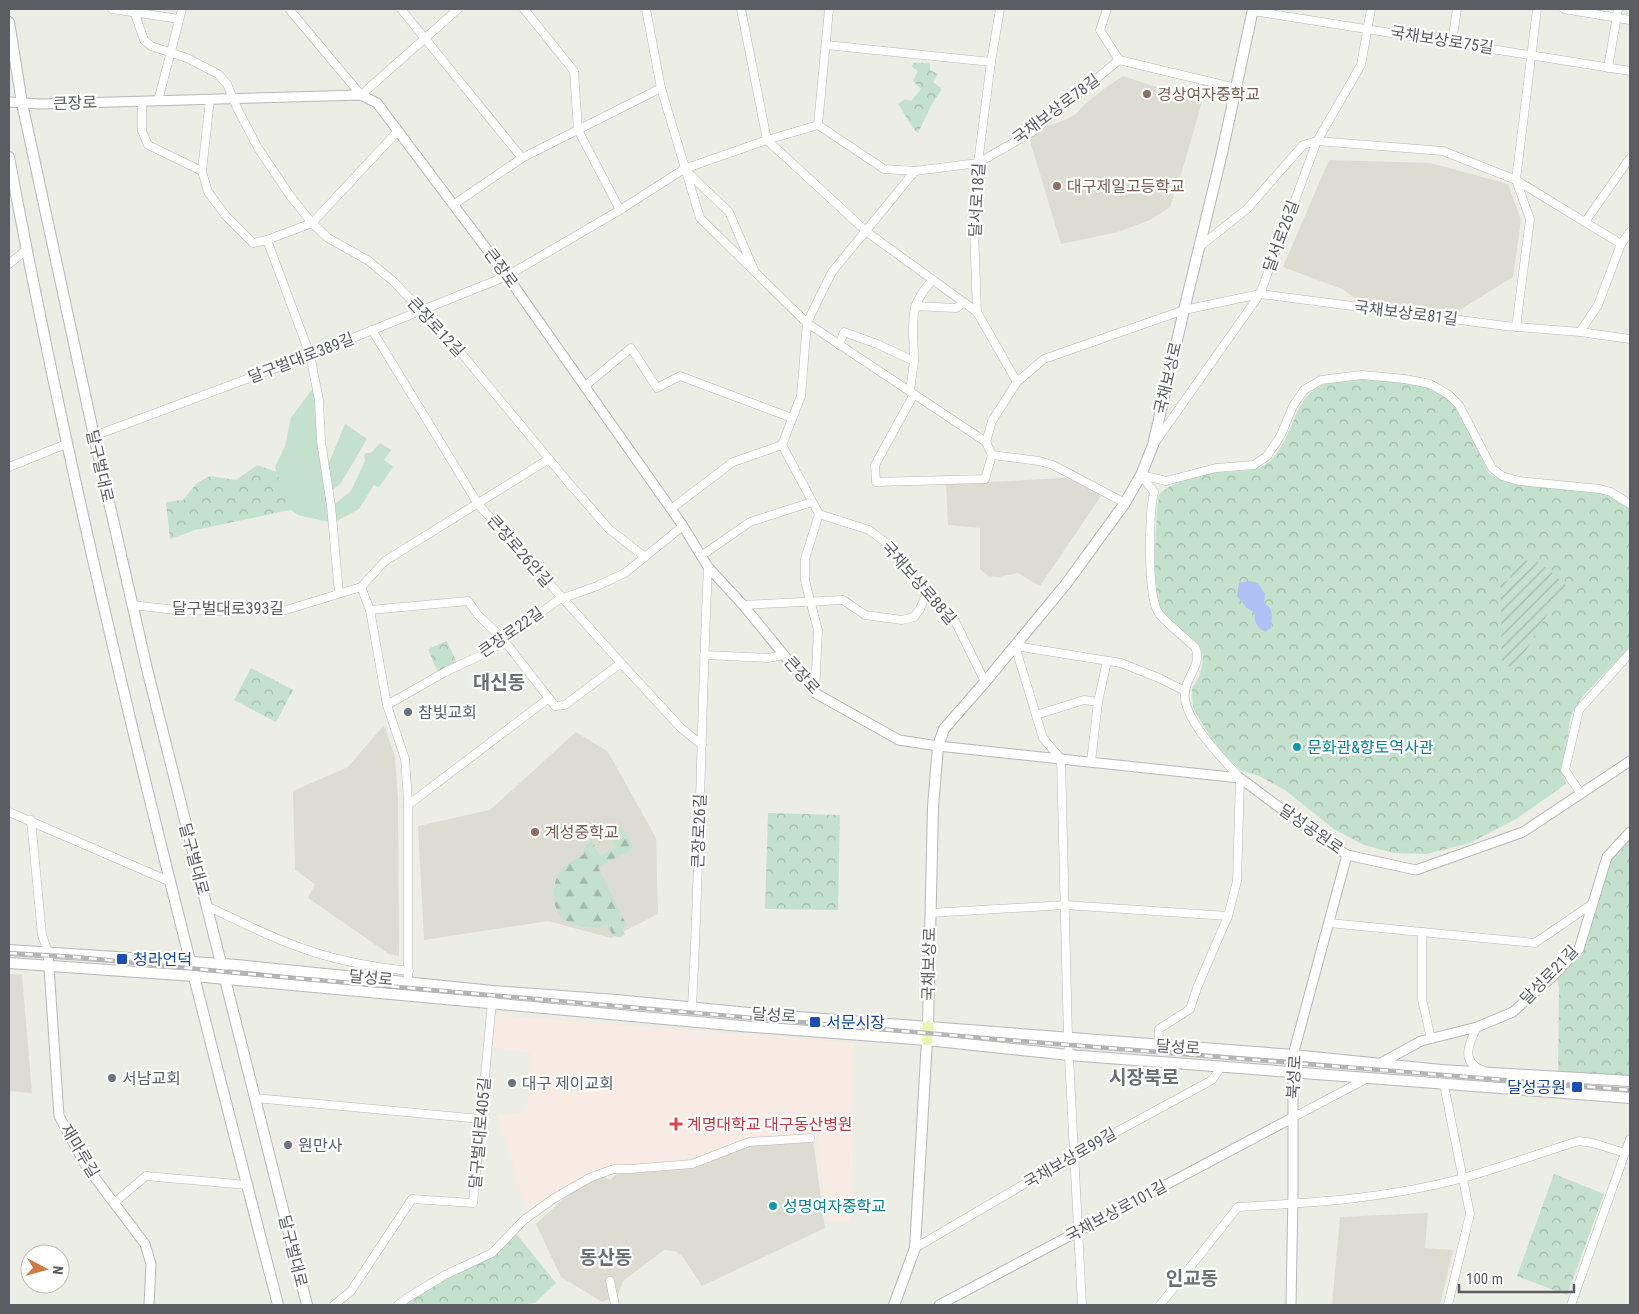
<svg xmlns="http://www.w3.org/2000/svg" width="1639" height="1314" font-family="'Roboto Condensed','Noto Sans KR',sans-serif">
<defs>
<pattern id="forest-firs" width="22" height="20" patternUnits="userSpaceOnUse" patternTransform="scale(1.25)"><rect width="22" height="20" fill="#c4e1cd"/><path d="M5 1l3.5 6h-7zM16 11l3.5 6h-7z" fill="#a2baaa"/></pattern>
<pattern id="park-crowns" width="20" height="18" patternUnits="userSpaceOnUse" patternTransform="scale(1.25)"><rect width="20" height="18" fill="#c4e1cd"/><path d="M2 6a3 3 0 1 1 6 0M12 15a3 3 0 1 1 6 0" fill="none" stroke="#a2baaa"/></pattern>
<pattern id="garden-furrows" width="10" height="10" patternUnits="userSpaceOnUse" patternTransform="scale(1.25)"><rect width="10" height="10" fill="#c4e1cd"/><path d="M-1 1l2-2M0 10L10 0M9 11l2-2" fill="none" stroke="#a2baaa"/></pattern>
</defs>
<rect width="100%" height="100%" fill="#ecede5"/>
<g fill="#dcdcd3">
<polygon points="1123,76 1202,102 1182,171 1170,207 1150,220 1118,232 1061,244 1028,134 1067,119 1076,114 1084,105 1101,91"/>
<polygon points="1329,160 1430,163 1508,184 1521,220 1513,277 1458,311 1358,300 1342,289 1283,267"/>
<polygon points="1066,478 1085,486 1101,496 1040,586 1018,573 998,577 988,576 980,569 980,528 948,525 946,484"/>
<polygon points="384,725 395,757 398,799 399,956 389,954 308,898 315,884 295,870 293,791 348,767"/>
<polygon points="576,732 608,752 656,838 658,914 611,938 548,921 424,940 418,826 490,810"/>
<polygon points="9,974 22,975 32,1093 9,1091"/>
<polygon points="813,1140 825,1228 702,1286 683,1257 675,1251 664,1250 623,1281 618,1295 602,1302 561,1277 536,1224 570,1193 600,1175 610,1180 619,1172 750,1145"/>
<polygon points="1428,1213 1425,1248 1453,1250 1440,1305 1332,1305 1340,1217"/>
</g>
<polygon fill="#f8ebe3" points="495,1015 854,1043 851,1222 828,1222 816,1133 782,1137 693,1161 616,1167 596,1171 565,1187 527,1212 498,1115 527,1112 530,1053 492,1047"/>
<polygon fill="#c4e1cd" points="316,384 326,470 345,424 367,439 341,483 329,493 331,507 351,491 365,461 364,455 366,453 371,453 380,443 391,450 384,460 393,467 379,487 374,485 359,509 333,523 298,515 288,508 275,467 285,446 291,418"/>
<path fill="url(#forest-firs)" d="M620,824L633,846L631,850L598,867L627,926L622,929L625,934C616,943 611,932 607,925C593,932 575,925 562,919C551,904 550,882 564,867C569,862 578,858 584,854L583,849L591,839L600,856L616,847L607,830Z"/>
<g fill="url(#park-crowns)">
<path d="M913,63H930V70L938,74L933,82L942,89L932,104L918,133C911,128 904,112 898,104L905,99L911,101L921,89L913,81L918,71L912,67Z"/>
<path d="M1354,379L1394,380L1418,385L1439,392L1454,406L1467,426L1489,474L1506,482L1605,493L1630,504V647L1583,696L1571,715L1562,772L1566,784L1516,819L1470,843L1426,854L1394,853L1364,845L1334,829L1285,790L1259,776L1240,770L1214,743L1193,708L1192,689L1200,675L1203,658L1200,647L1173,623L1160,609L1154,572L1157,511L1159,494C1172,484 1187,477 1204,474C1223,470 1256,475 1270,461C1296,436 1290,397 1327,383C1335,380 1346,380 1354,379Z"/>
<polygon points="257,465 277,472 290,510 195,530 170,539 166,502 183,500 197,483 210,476 236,480"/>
<polygon points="447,641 457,663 437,671 428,649"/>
<polygon points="251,668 293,690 276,722 234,700"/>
<polygon points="768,813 840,815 838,910 765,909"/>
<polygon points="1630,832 1630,1081 1558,1077 1559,988 1557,977 1579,949 1606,861"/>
<polygon points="1554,1174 1604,1194 1567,1295 1517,1276"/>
<polygon points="513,1230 556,1283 535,1303 521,1305 398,1305 407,1298 492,1253"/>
</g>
<path fill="url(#garden-furrows)" d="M1518,560L1537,561L1548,569L1568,587L1549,611L1514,671L1502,660C1501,634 1502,608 1500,583L1510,580L1511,565Z"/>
<path fill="#aec0f4" d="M1248,581L1258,583L1265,594L1264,603C1274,609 1272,617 1271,628L1265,632C1256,627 1255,622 1254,612L1247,608L1237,596L1239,583Z"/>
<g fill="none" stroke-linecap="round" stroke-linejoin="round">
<g stroke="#b7b7bd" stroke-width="9">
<g id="minor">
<polyline points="112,9 179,19"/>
<polyline points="289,9 361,95 458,9"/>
<polyline points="401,9 522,158"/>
<polyline points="524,9 574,71 578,130 620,210"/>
<polyline points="646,9 661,88 700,218 807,323 986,442 992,455 985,479 876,482 875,465 914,394"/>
<polyline points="741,9 767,140 867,232 977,312"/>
<polyline points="1000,9 991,62 978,163 974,229 977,312 1017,382"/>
<polyline points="1107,9 1100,30 1119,60"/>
<polyline points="1564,9 1630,20"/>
<polyline points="134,11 144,40 151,46 187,58 218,74 227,84 238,110 258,148 291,197 312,223 328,238 369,261 394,282 457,348 568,482 609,529 645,557"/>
<polyline points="1253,11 1630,71"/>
<polyline points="1452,42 1457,9"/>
<polyline points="826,45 991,62"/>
<polyline points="1119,60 1236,88"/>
<polyline points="1608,68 1618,9"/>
<polyline points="210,99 202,171 208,192 226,216 253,243 267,240 312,223 398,131"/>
<polyline points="142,101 142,131 148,145 202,171"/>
<polyline points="158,101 182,9"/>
<polyline points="818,125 829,9"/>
<polyline points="685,170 729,212 754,270"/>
<polyline points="915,171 832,272 818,300 807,323 801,396 782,445 819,514 869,530 885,542 915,580 955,621 985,682"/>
<polyline points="453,205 522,158 661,88"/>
<polyline points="1585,222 1630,158"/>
<polyline points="267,240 310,355 319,400 321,441 331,506 339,593"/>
<polyline points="1199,247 1247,209 1303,145 1317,141 1443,151 1516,180 1621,244"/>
<polyline points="9,264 26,250"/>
<polyline points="915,306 956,308 963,303"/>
<polyline points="1516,327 1530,219 1516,180 1537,9"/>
<polyline points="372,330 478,504 621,663 681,728 702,745"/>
<polyline points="1580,332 1598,305 1621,244 1630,232"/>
<polyline points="839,345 844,332 877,344 914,361 910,391"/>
<path d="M914,361C914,327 906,306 933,280"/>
<polyline points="585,386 631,348 657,388 680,376 792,418"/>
<polyline points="94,436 308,356 507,276 620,210 684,169 767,140 818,125 884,169 915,171 978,163 1032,132 1119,60"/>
<polyline points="986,442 992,421 1017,382 1044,359 1184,310 1260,294 1506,326 1580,332 1630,339"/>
<polyline points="1154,444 1260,294 1317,141 1361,65 1371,9"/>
<polyline points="992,455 1039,461 1053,465 1125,503"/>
<polyline points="9,467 66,444"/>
<path d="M1141,475L1154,492C1149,515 1147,593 1158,612C1162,619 1187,640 1195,647C1203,662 1187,676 1185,691C1181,718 1223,759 1240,778L1237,881L1228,916L1197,988L1190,1009L1159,1029L1158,1046"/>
<polyline points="1141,475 1166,481 1216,468 1254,465 1267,456 1281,435 1293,406 1304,390 1321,380 1362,375 1405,379 1430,384 1449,395 1459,405 1492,468 1502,476 1519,481 1600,489 1611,492 1630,504"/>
<polyline points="671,509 733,462 782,445"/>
<polyline points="701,556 750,522 812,502"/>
<polyline points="361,587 370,610 387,705 405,759 408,800 408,982"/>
<polyline points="132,605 176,610 216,611 286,610 361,587 385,561 549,459"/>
<polyline points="743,605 843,600 865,615 902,620 914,617 920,609 927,592"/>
<polyline points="370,610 468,601 478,615 503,639 555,706 565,705 621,663"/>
<polyline points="704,655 768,658 784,655"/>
<polyline points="815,693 818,630 805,581 805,559 819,514"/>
<polyline points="387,705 445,672 488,652 558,600 597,586 625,573 683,526"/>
<polyline points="1036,715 1084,700 1098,702"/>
<polyline points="1091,762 1098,702 1107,661"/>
<polyline points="1581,794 1565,770 1579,710 1630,653"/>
<polyline points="408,805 549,698"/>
<polyline points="9,812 171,882"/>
<polyline points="31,820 42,935 48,952"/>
<path d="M207,906C237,920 267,936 299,947C333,960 372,967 409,971"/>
<polyline points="930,913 1065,905 1228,916"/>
<polyline points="1329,923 1535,943 1592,904"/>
<polyline points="1422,932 1422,999 1431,1039"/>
<path d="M692,1007C700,860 701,714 708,567"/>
<path d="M1477,1027C1469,1043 1460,1062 1482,1070"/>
<polyline points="1444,1085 1470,1214 1448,1305"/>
<polyline points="255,1098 481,1119"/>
<polyline points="1292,1118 1366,1079"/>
<polyline points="114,1203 146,1176 247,1185"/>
<polyline points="915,1248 1074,1155 1212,1080 1222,1066"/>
<polyline points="610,1281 615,1305"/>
<polyline points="334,1305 351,1291 412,1199 473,1203 493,991"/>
<polyline points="398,1305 407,1298 445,1275 492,1253 524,1220 553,1199 591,1177 614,1169 630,1169 692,1164 749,1142 810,1138"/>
<polyline points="1082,1305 1068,1038 1061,759 1043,738 1015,646 1121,663 1159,678 1185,691"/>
<path d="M1160,1305L1238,1207C1313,1203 1390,1198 1463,1178C1502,1167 1540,1153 1579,1141L1593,1143L1625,1153"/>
<polyline points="1571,1305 1630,1139"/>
</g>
</g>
<g stroke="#b7b7bd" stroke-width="11">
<g id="tertiary">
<polyline points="9,102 41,104 361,95 377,103 507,276 683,526 708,567 743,605 815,693 899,740 938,746 1240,778 1303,825 1347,855 1416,870 1523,832 1630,761"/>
<polyline points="48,952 59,1116 86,1166 145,1244 151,1264 149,1305"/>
<polyline points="1381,1063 1421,1041 1477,1027 1513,1012 1553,976 1579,949 1607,857 1630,832"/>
<polyline points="939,1305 1292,1118"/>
<polyline points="1291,1305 1293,1194 1293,1055 1347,855"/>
</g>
</g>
<g stroke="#b6b6bc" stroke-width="12">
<g id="secondary">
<polyline points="9,22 22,103 94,436 147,669 307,1305"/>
<path d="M9,157C81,544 180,925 278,1305"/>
<polyline points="9,950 237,965 493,991 616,1000 759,1014 1293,1055 1441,1070 1630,1081"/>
<polyline points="9,963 194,976 741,1026 927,1040 1069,1055 1630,1098"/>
<polyline points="928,1026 933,807 938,746 944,729 985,682 1066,584 1125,503 1141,475 1153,445 1184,310 1222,153 1253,9"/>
<polyline points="894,1305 915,1248 927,1040"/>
</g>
</g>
<g stroke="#dcdf6c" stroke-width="13">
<polyline id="primary" points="927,1040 928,1026"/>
</g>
<use href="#minor" stroke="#fff" stroke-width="8"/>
<use href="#tertiary" stroke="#fff" stroke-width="9"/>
<use href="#secondary" stroke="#fff" stroke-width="10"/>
<use href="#primary" stroke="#ebf4b2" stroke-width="11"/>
<g stroke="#b4b4b5" stroke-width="4.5">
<polyline id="rail" points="9,953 76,957 238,973 983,1038 1630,1090"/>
</g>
<use href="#rail" stroke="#fff" stroke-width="2.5" stroke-dasharray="8" stroke-linecap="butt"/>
</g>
<g fill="#8d6e63" stroke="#fff" stroke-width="2">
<circle cx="1147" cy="94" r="5"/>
<circle cx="1057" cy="186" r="5"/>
<circle cx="535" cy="832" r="5"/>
</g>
<g fill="#6b7280" stroke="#fff" stroke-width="2">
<circle cx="408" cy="712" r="5"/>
<circle cx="112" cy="1078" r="5"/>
<circle cx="512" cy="1083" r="5"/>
<circle cx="288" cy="1145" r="5"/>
</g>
<g fill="#0f9aa8" stroke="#fff" stroke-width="2">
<circle cx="1297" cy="747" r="5"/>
<circle cx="773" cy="1206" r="5"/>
</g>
<g fill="#1a4fb4" stroke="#fff" stroke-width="2">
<rect x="116" y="953" width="12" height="12" rx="2.5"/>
<rect x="809" y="1016" width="12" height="12" rx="2.5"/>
<rect x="1571" y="1081" width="12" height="12" rx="2.5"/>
</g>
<path fill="#e0444e" stroke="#fff" stroke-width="2" d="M673.5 1116.5h5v5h5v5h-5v5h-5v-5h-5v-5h5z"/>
<g text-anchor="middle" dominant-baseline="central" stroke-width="4.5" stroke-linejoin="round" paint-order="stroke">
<g font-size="16" fill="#5c5d63" stroke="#fff">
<text transform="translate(1442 40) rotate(9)">국채보상로75길</text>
<text transform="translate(75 103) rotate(-2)">큰장로</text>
<text transform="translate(1056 109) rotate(-37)">국채보상로78길</text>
<text transform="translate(977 200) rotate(-87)">달서로18길</text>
<text transform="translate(1281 236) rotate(-70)">달서로26길</text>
<text transform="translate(501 268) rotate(54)">큰장로</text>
<text transform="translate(1406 313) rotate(7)">국채보상로81길</text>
<text transform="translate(436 327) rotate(47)">큰장로12길</text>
<text transform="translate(301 358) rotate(-21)">달구벌대로389길</text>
<text transform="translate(1168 378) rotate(-77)">국채보상로</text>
<text transform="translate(100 466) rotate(77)">달구벌대로</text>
<text transform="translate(520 551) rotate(49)">큰장로26안길</text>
<text transform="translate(919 583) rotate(49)">국채보상로88길</text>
<text x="228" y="608">달구벌대로393길</text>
<text transform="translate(511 632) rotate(-35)">큰장로22길</text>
<text transform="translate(802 675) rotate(48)">큰장로</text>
<text transform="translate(1311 829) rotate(35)">달성공원로</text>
<text transform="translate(699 831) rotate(-88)">큰장로26길</text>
<text transform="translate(194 859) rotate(75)">달구벌대로</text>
<text transform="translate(929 964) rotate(-89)">국채보상로</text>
<text transform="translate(1549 975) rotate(-46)">달성로21길</text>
<text transform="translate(371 978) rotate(5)">달성로</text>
<text transform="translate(774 1015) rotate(4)">달성로</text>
<text transform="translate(1178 1047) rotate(4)">달성로</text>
<text transform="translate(1294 1077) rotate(-87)">북성로</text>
<text transform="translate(480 1133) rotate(-85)">달구벌대로405길</text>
<text transform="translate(80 1151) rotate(59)">재마루길</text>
<text transform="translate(1070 1158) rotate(-30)">국채보상로99길</text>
<text transform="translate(1116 1211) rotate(-28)">국채보상로101길</text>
<text transform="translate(293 1251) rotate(76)">달구벌대로</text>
</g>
<g font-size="16" fill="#785e54" stroke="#fff" text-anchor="start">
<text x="1157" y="94">경상여자중학교</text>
<text x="1067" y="186">대구제일고등학교</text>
<text x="545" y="832">계성중학교</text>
</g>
<g font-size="16" fill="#5b616d" stroke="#fff" text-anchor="start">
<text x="418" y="712">참빛교회</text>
<text x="122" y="1078">서남교회</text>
<text x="522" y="1083">대구 제이교회</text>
<text x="298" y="1145">원만사</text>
</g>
<g font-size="16" fill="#0d838f" stroke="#fff" text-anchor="start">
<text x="1307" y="747">문화관&amp;향토역사관</text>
<text x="783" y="1206">성명여자중학교</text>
</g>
<g font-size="16" fill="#164399" stroke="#fff" text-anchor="start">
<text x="133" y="959">청라언덕</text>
<text x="826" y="1022">서문시장</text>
<text x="1566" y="1087" text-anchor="end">달성공원</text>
</g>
<g font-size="16" fill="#be3a42" stroke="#fff" text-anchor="start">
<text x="687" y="1124">계명대학교 대구동산병원</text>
</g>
<g font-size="19" font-weight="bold" fill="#6d6f75" stroke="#fff">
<text x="499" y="682">대신동</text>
<text x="1144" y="1077">시장북로</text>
<text x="606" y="1257">동산동</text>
<text x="1192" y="1278">인교동</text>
</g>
</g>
<rect width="1639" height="1314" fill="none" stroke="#5c5d63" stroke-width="20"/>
<g transform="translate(45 1269) rotate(96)"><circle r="24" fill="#ffffff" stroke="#bebec1"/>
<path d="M0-4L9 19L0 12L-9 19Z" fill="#d27b45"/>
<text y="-8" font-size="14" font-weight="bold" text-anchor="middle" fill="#5c5d63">N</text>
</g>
<path d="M1459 1284v8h115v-8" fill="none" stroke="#5c5d63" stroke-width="2.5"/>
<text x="1466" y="1284" font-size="15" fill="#5c5d63" stroke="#ffffff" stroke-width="4" paint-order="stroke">100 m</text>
</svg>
